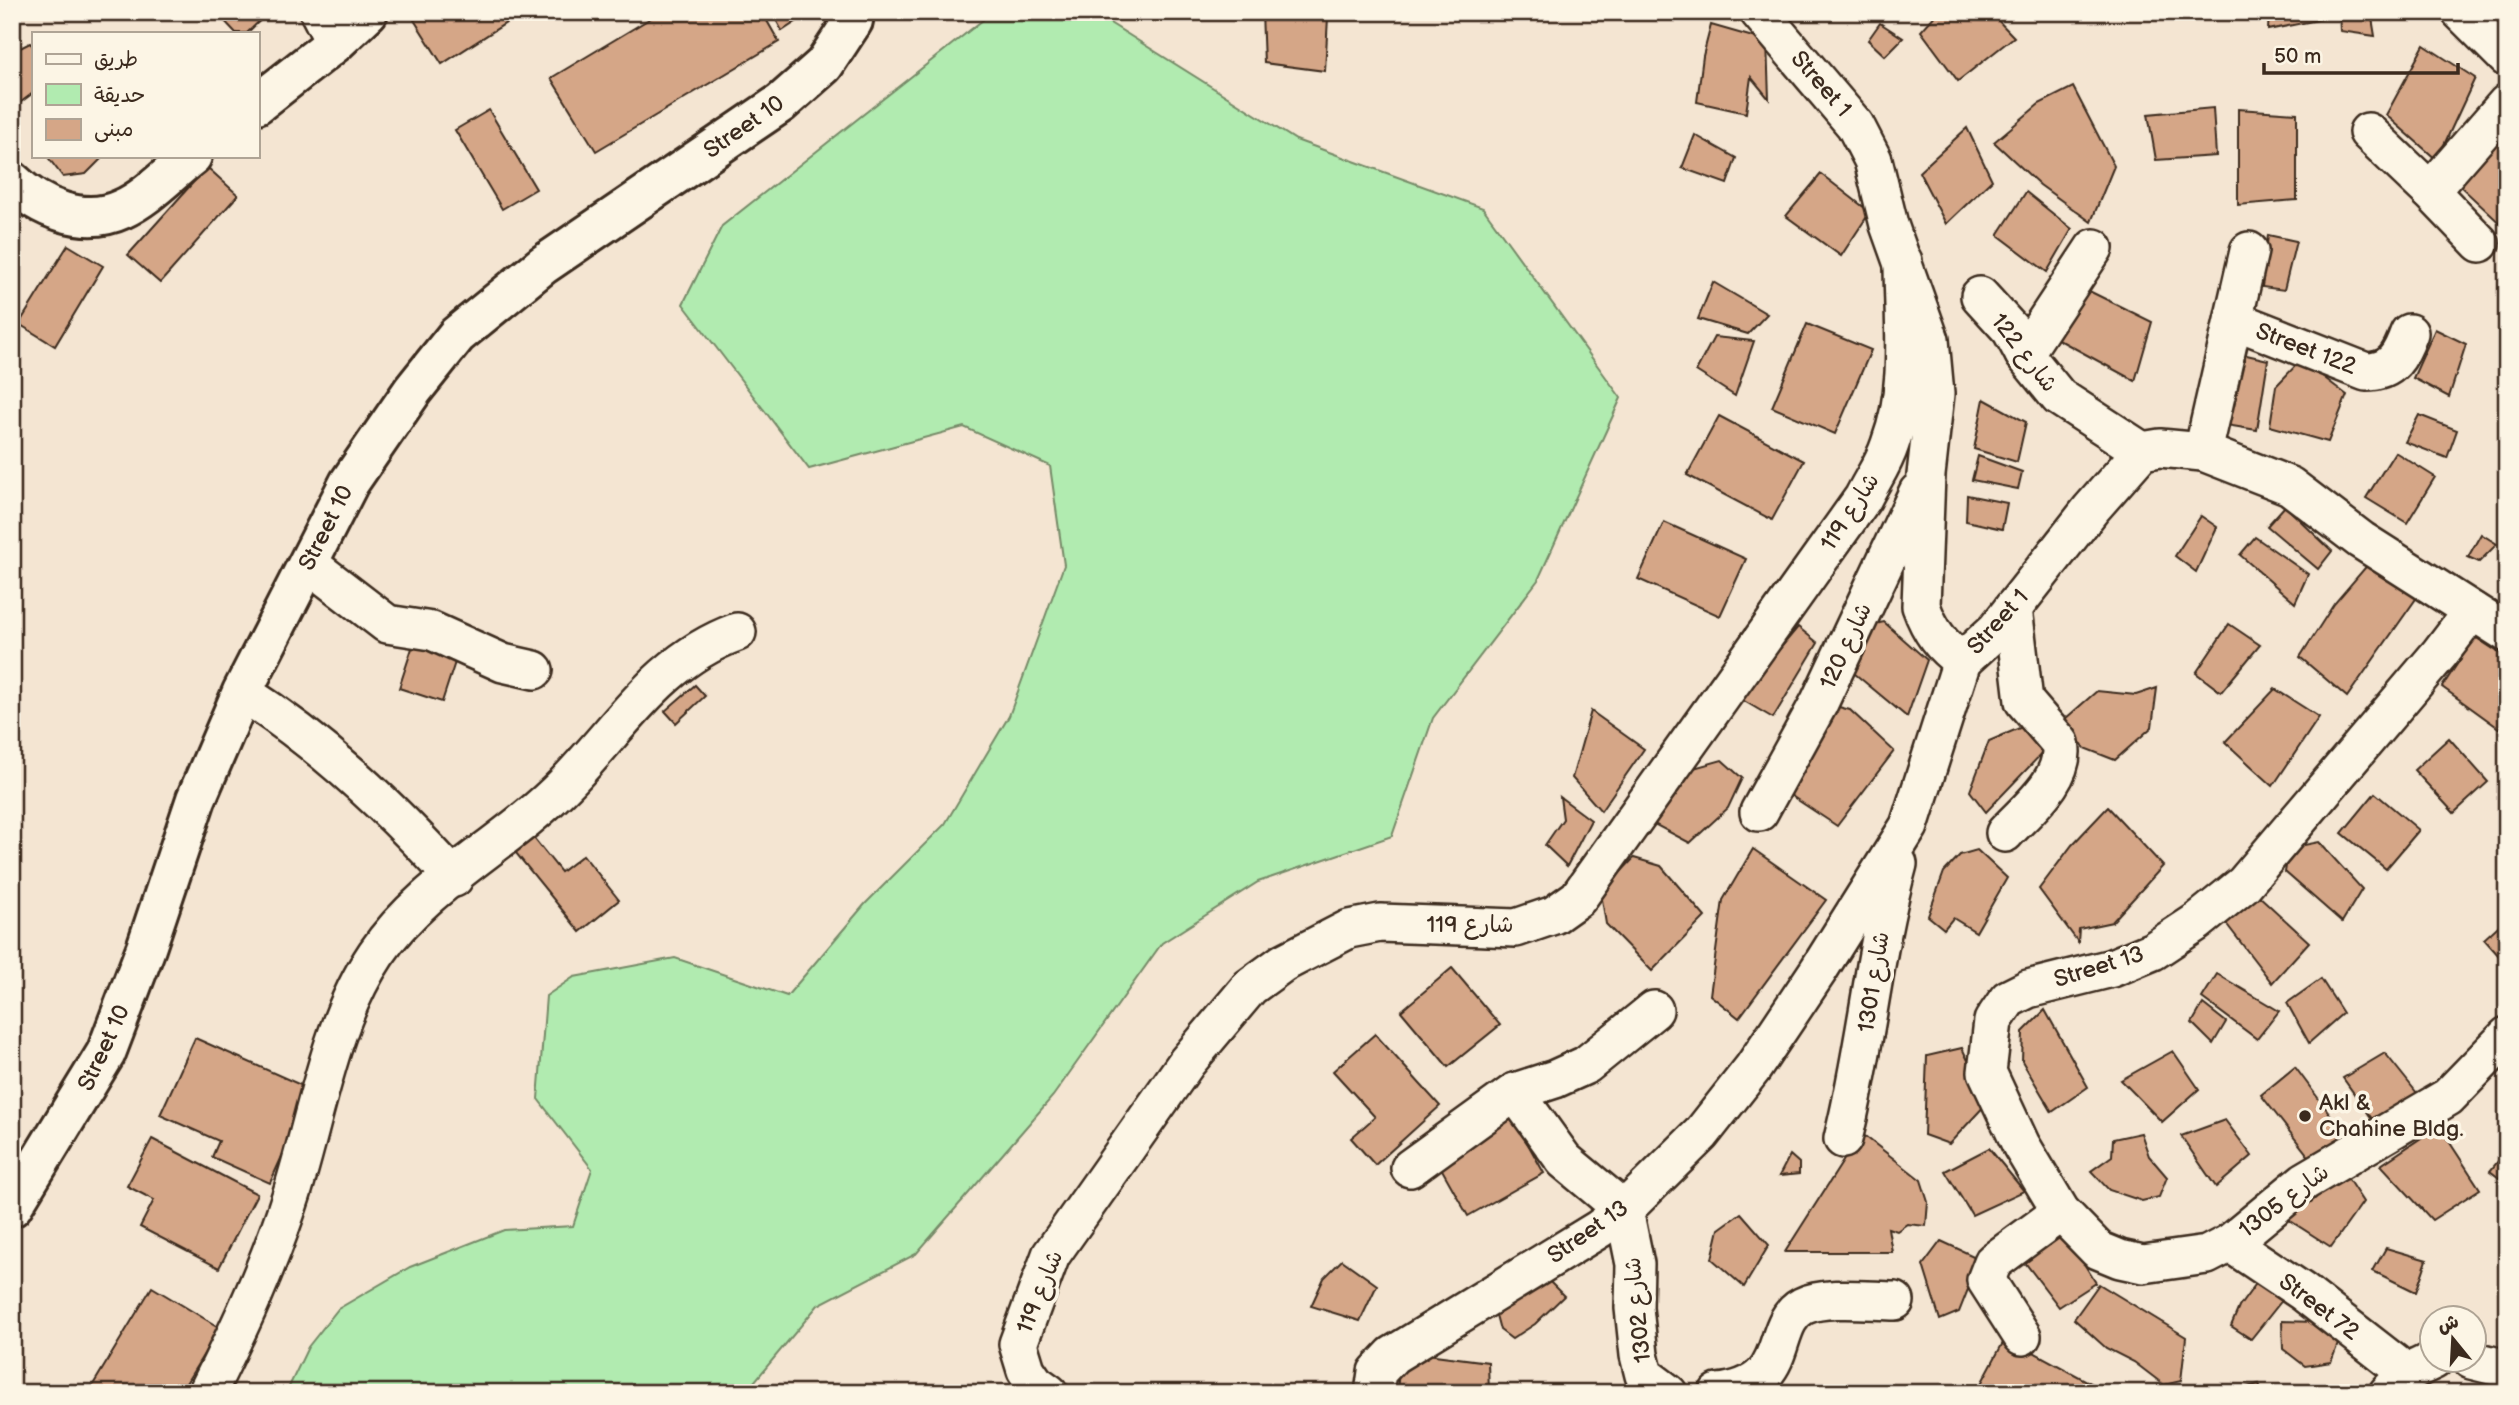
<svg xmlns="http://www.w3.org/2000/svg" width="2519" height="1405" font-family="'Balsamiq Sans','Playpen Sans Arabic',sans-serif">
<rect width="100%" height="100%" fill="#f4e5d2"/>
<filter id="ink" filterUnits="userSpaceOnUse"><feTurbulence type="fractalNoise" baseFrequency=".0143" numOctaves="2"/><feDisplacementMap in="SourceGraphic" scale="14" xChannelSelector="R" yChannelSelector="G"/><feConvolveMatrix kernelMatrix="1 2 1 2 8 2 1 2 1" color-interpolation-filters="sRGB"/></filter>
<g filter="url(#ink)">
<polygon fill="#b1ebb0" stroke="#768a67" stroke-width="2" points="993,12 1097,12 1102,18 1296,140 1483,208 1621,398 1538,580 1433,718 1392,836 1258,882 1162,943 1053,1096 916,1254 818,1305 745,1393 286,1393 308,1347 338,1309 410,1267 504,1230 573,1226 592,1169 538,1099 546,996 574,977 675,958 787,996 865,904 945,824 1009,716 1064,565 1050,466 964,427 809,469 683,304 722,226"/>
<g fill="#d5a687" stroke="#3b2a1e" stroke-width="2">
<polygon points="225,12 269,12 247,33 236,33 220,16"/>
<polygon points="409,12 523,12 442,64"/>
<polygon points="661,12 762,12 779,42 596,151 551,78"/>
<polygon points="772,12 811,12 782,31"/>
<polygon points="1262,12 1301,12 1328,17 1325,71 1264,63"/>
<polygon points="1938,12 1990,12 2014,37 1958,81 1921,31"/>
<polygon points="2269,12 2323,12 2323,19 2268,30"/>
<polygon points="2339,12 2371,12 2375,36 2340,31"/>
<polygon points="1880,23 1903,38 1885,56 1868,40"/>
<polygon points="1711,25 1767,41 1769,99 1751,77 1746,113 1697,102 1703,56"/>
<polygon points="30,43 33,46 33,93 13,108 12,52"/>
<polygon points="2424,45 2475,78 2437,160 2386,115"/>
<polygon points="2073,87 2114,166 2091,222 2040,185 1994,142 2039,104"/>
<polygon points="2213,108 2216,156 2156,160 2148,114"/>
<polygon points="2238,109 2297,113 2297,200 2238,205"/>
<polygon points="489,110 536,189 502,209 455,130"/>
<polygon points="2507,125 2507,230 2460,186"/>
<polygon points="1967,128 1992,180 1946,224 1919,172"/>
<polygon points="1695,135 1736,158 1727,184 1682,168"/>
<polygon points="47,156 104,156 86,174 63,177"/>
<polygon points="207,167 238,195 160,283 128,255"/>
<polygon points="1821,174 1870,212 1841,256 1786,216"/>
<polygon points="2026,192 2072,229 2047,272 1998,235"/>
<polygon points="2268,235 2296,241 2284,290 2262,287"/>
<polygon points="68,245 103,266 55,346 19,324"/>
<polygon points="1713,282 1767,314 1748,334 1698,319"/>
<polygon points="2081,287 2152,322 2135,381 2052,336"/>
<polygon points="1807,324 1871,350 1835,434 1772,407"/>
<polygon points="2435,329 2466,344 2449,397 2413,378"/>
<polygon points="1714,337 1754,341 1735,396 1696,371"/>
<polygon points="2238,353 2268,360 2257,430 2226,425"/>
<polygon points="2301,360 2347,395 2328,442 2270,426 2276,386"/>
<polygon points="1984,399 2026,422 2017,462 1974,449"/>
<polygon points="2419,415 2457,430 2447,458 2405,442"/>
<polygon points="1719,416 1804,461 1772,520 1687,475"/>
<polygon points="2395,452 2435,477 2407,523 2366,498"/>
<polygon points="1978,456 2022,472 2018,489 1972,480"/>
<polygon points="1967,495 2007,503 2002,529 1966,521"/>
<polygon points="2285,506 2332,551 2318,569 2267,526"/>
<polygon points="2201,516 2217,527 2196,572 2175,556"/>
<polygon points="1664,522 1746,559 1720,616 1638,579"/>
<polygon points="2481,534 2497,544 2479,562 2468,557"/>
<polygon points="2255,537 2308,574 2295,603 2240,555"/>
<polygon points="2370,562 2420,593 2347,697 2300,657 2334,604"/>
<polygon points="1884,622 1927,660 1907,717 1849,669 1862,627"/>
<polygon points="2229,624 2260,645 2221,692 2196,673"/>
<polygon points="1798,627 1818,643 1773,718 1739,698"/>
<polygon points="2475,637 2507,658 2507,734 2442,687"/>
<polygon points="414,642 457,656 442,702 399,688"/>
<polygon points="695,685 705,696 676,723 665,711"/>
<polygon points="2157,688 2152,727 2115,760 2084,748 2065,719 2097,691 2136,695"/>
<polygon points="2275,689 2319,717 2273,786 2225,742"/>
<polygon points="1835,706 1850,710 1894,751 1837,826 1781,789"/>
<polygon points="1591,711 1644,749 1601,811 1572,778"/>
<polygon points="2029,724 2047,748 1986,812 1970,791 1989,741"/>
<polygon points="2449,738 2488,782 2454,813 2414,770"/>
<polygon points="1722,760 1742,778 1728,808 1690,843 1652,823 1690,769"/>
<polygon points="2375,793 2419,830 2386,869 2342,833"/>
<polygon points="1560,797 1591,820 1567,866 1545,845 1563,819"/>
<polygon points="2108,807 2163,866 2112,922 2079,929 2078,942 2039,889 2072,845"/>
<polygon points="525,827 561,872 583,855 619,900 580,932 507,842"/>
<polygon points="2319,842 2362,889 2342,922 2285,872 2289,848"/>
<polygon points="1753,849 1826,900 1739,1018 1710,995 1723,900"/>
<polygon points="1977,850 2007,878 1976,932 1953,918 1944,929 1928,916 1944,872 1960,855"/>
<polygon points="1634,858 1661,866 1705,917 1652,971 1606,924 1601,893"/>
<polygon points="2257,894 2309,942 2272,983 2225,922"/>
<polygon points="2507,918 2507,965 2484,939"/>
<polygon points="1452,968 1500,1025 1448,1067 1401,1011"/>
<polygon points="2217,974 2279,1011 2257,1039 2202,998"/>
<polygon points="2321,979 2343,1013 2309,1043 2287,1003"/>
<polygon points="2203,1004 2226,1022 2213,1044 2192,1023"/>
<polygon points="2045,1010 2088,1087 2052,1112 2022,1061 2023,1032"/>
<polygon points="1375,1034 1440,1106 1375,1165 1351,1138 1375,1117 1333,1071"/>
<polygon points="195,1038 312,1090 270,1183 212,1157 219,1141 160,1115"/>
<polygon points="1962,1048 1988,1102 1949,1144 1924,1135 1927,1056"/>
<polygon points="2173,1051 2199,1089 2162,1122 2121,1080"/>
<polygon points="2385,1053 2421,1098 2380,1130 2343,1078"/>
<polygon points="2295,1067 2347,1137 2314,1163 2261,1095"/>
<polygon points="1513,1117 1544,1173 1468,1216 1436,1159"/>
<polygon points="2225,1120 2252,1156 2216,1187 2181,1136"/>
<polygon points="2439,1126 2480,1189 2432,1220 2381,1165"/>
<polygon points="1861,1133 1921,1180 1928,1202 1926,1226 1907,1224 1897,1231 1888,1228 1892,1252 1785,1252"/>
<polygon points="2141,1133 2149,1156 2167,1177 2159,1197 2142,1201 2109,1190 2091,1171 2112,1156 2113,1139"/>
<polygon points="152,1139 257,1194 219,1268 140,1227 154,1200 127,1186"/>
<polygon points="1989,1148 2024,1191 1972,1215 1945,1171"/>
<polygon points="2507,1150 2507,1184 2490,1171"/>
<polygon points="1790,1155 1799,1163 1799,1174 1779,1176"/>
<polygon points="2340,1167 2363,1202 2331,1247 2286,1218"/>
<polygon points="1741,1213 1769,1245 1744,1287 1712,1259 1719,1229"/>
<polygon points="2051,1230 2073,1246 2096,1283 2059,1307 2017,1252"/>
<polygon points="1941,1241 1980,1259 1959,1312 1940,1320 1923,1265"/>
<polygon points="2386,1248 2427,1260 2416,1292 2373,1271"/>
<polygon points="1342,1260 1377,1285 1360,1321 1311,1306 1324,1278"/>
<polygon points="1545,1277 1564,1296 1535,1324 1512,1339 1500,1330 1492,1300"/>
<polygon points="2260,1278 2287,1294 2251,1339 2231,1326 2239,1307"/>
<polygon points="2099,1284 2186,1337 2181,1381 2164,1385 2134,1362 2106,1348 2074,1319"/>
<polygon points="152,1287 220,1328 180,1393 88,1393"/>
<polygon points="2282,1321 2315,1322 2341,1336 2331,1362 2305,1366 2283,1349"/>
<polygon points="2006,1337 2109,1393 1976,1393"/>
<polygon points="1427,1354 1488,1362 1489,1393 1397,1393 1399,1369"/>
<polygon points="2259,1384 2263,1393 2223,1393"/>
</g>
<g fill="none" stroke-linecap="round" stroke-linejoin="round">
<g stroke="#3b2a1e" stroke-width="42">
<g id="minor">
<polyline points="319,12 335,43"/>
<path d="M1759,12L1855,125L1873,160L1889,225L1930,340L1935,394L1926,475L1921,606C1930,631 1941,646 1962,661L1996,630L2091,509L2142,451L2160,448L2203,452L2290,486L2361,540L2507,633"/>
<polyline points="2461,12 2507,58"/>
<polyline points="2368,132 2430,191"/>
<polyline points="2480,243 2430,191 2507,103"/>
<polyline points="1980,296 2011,330 2024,354 2059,397 2142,451"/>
<path d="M2234,320L2366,372C2393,372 2401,355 2409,333"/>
<polyline points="2024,354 2094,248"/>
<polyline points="2203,452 2249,251"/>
<polyline points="309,564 387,624 432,631 503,663 534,670"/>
<polyline points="2472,611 2440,653 2244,884 2197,922 2153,951 2112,968 2028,989 2008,999 1993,1021 1987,1072 2021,1145 2061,1212 2098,1250 2120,1259 2143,1264 2207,1255 2230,1243 2305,1181 2448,1097 2507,1036"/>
<path d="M242,692C322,743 390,807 454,878"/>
<polyline points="1759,812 1819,703 1918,492"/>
<path d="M2005,833C2026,810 2068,778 2060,743L2024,701L2013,608"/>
<polyline points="1515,1092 1564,1160 1624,1210 1635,1264 1634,1308 1639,1355 1644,1375 1668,1393"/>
<path d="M1843,1139C1866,1048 1873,955 1898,864"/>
<polyline points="1410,1168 1515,1092 1555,1079 1586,1065 1654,1010"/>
<polyline points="2230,1243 2303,1292 2407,1373"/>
<polyline points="2022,1336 1986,1280 1993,1262 2061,1212"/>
<polyline points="2471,1360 2507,1369"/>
<path d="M207,1393C240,1327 270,1263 292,1193C317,1114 329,1024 376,954C423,884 507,844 565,784C621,727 659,660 737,632"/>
<path d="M1049,1393L1035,1383L1026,1370L1018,1344L1051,1255L1187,1062L1250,987L1283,963L1349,929L1380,923L1516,928L1554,915L1578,898L1863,498C1872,480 1884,463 1890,444C1912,386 1903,322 1903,261"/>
<polyline points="1374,1393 1377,1372 1393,1355 1599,1229 1624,1210 1701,1134 1753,1068 1818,971 1909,826 1962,661"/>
<path d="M1718,1393C1795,1385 1767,1325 1803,1306C1825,1295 1871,1301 1895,1301"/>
<polyline points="2388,1393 2407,1373 2434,1360"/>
</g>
</g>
<g stroke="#3b2a1e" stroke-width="44">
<g id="major">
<polyline points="257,104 335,43 368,12"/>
<path d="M12,181C39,208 84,227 122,209C147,198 170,173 192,156"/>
<polyline points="12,1207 106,1053 146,948 196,799 242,692 349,483 413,390 457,335 543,265 781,103 824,65 853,21 854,12"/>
</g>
</g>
<use href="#minor" stroke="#fcf5e5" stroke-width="37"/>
<use href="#major" stroke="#fcf5e5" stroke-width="38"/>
</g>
</g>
<circle fill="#3b2a1e" stroke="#fcf5e5" stroke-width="2.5" cx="2305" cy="1116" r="7"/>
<g text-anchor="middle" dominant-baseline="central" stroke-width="7" stroke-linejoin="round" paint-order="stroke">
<g font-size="23" fill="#3b2a1e" stroke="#fcf5e5">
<text transform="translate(1821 84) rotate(49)">Street 1</text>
<text transform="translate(744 127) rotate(-35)">Street 10</text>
<text transform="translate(2306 349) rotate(21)">Street 122</text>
<text transform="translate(2024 353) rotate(52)">شارع 122</text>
<text transform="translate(1850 512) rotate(-57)">شارع 119</text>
<text transform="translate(326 528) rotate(-63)">Street 10</text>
<text transform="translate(1998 622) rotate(-48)">Street 1</text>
<text transform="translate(1846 646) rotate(-65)">شارع 120</text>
<text x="1470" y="925">شارع 119</text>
<text transform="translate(2099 967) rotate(-17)">Street 13</text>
<text transform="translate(1874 982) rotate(-81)">شارع 1301</text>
<text transform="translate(104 1048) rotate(-65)">Street 10</text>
<text transform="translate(2284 1201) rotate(-37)">شارع 1305</text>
<text transform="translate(1588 1232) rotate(-35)">Street 13</text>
<text transform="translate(1040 1292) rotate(-68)">شارع 119</text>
<text transform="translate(2319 1307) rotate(37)">Street 72</text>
<text transform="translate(1638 1310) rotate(-96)">شارع 1302</text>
</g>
<g font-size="23" fill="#3b2a1e" stroke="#fcf5e5" text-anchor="start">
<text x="2319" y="1103">Akl &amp;<tspan x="2319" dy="26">Chahine Bldg.</tspan></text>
</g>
</g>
<rect width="2519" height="1405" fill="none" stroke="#fcf5e5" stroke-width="42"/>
<rect x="21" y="21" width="2477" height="1363" fill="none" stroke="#3b2a1e" stroke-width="2.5" filter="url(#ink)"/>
<rect x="32" y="32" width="228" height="126" fill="#fcf5e5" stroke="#afa495" stroke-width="2"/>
<rect x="46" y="54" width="35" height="10" fill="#fcf5e5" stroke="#afa495" stroke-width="2"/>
<text x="94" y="66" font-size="21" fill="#3b2a1e">طريق</text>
<rect x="46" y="84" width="35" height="21" fill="#b1ebb0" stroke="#afa495" stroke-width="2"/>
<text x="94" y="102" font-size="21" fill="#3b2a1e">حديقة</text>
<rect x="46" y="119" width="35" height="21" fill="#d5a687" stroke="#afa495" stroke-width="2"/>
<text x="94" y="136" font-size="21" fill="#3b2a1e">مبنى</text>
<g transform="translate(2453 1339) rotate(342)"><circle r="33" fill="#fcf5e5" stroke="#afa495" stroke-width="2"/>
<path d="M0-5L12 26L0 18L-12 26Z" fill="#3b2a1e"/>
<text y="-10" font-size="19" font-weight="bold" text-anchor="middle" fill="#3b2a1e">ش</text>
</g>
<path d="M2264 63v10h194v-10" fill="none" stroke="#3b2a1e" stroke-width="3.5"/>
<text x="2274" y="63" font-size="21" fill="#3b2a1e" stroke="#fcf5e5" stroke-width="5" paint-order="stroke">50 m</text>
</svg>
